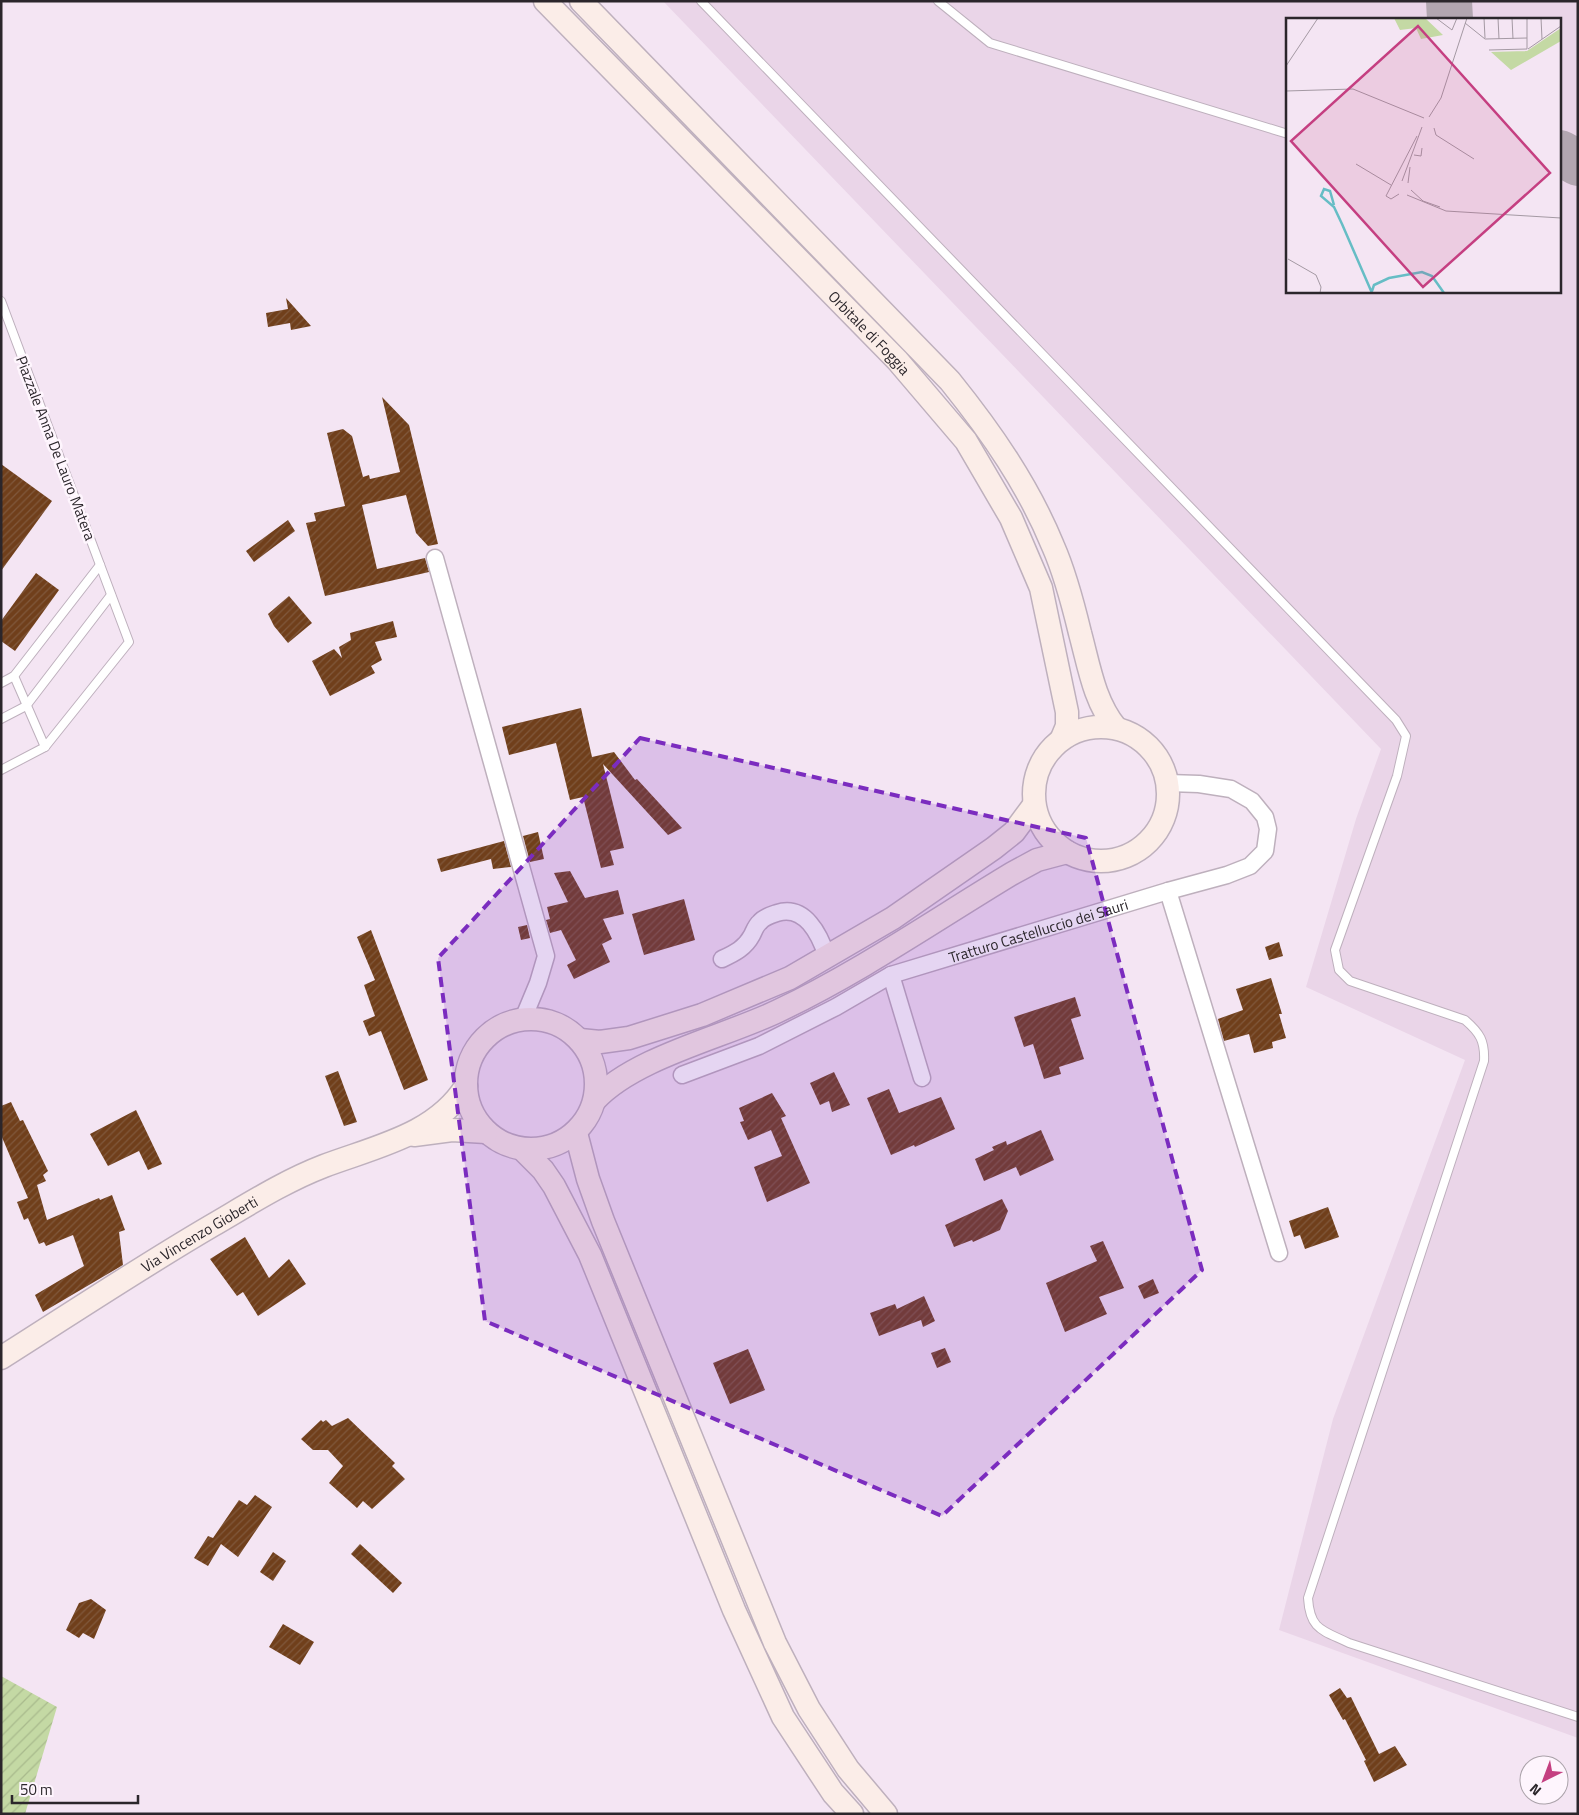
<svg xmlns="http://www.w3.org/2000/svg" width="1579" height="1815" font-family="'Titillium Web',sans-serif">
<defs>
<pattern id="garden-furrows" width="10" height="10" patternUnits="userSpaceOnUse" patternTransform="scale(1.25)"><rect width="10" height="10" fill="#c4d9a4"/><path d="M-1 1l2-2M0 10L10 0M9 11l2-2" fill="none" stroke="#a9ba8d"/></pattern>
<pattern id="building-hatch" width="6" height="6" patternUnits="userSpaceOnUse" patternTransform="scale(1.25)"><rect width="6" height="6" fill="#703f1b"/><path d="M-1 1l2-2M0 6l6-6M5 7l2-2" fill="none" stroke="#80583c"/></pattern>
</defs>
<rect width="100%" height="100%" fill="#f4e5f3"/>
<path fill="#ead5e8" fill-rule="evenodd" d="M663,1H1578V1738L1279,1630L1333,1419L1465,1060L1306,987L1356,819L1381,749ZM1288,19H1560V291H1288Z"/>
<polygon fill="url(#garden-furrows)" points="1,1676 57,1707 25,1814 1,1814"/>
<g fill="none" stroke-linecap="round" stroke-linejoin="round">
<g stroke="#b2a6b0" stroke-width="46">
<polyline points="1449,1 1450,19"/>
<polyline points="1560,153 1578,163"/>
</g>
</g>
<g fill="url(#building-hatch)">
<polygon points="286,298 311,326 291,330 290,323 268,327 266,313 288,309"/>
<polygon points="382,397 409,425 438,544 428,546 416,533 406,495 362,505 377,569 425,558 429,572 325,596 306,523 316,521 314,513 345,506 327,433 343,429 352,436 363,477 369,475 370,479 400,472"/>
<polygon points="1,464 52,501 1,571"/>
<polygon points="288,520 295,531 254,562 246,551"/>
<polygon points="36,573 59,590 15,651 1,641 1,621"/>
<polygon points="289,596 312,623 288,643 274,626 268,614"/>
<polygon points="393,621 397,637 375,642 382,660 371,666 375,673 330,696 312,661 334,649 342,658 339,647 351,640 350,633"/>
<polygon points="581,708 592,757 614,752 635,780 637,779 682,828 668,835 603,764 624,848 610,851 614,865 601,868 583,797 570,800 556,743 509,755 502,727"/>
<polygon points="538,832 544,859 530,862 523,836"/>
<polygon points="504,841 511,867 493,869 491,859 441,872 437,859"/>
<polygon points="570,871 585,898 618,890 624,914 603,919 612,939 602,944 610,962 574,979 567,965 576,960 561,930 550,933 546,920 550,919 547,907 568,902 554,873"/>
<polygon points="684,899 695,940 644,955 632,914"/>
<polygon points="527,925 530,938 521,940 518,927"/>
<polygon points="371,930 428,1080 404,1090 381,1031 369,1036 363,1021 375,1016 364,985 375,980 357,937"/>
<polygon points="1279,942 1283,956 1269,960 1265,947"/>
<polygon points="1271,978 1282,1014 1279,1014 1286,1038 1272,1042 1273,1048 1254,1053 1249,1034 1224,1041 1218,1019 1243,1010 1236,989"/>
<polygon points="1075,997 1081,1016 1071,1019 1084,1059 1059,1067 1061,1074 1044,1079 1033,1044 1024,1047 1014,1017"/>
<polygon points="338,1071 357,1122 344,1126 325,1076"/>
<polygon points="834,1072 850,1105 832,1112 829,1101 820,1105 810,1083"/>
<polygon points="889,1089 899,1113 941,1097 955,1129 915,1147 914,1145 891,1155 867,1098"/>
<polygon points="772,1093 786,1116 781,1118 810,1183 767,1202 754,1167 782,1156 771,1130 748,1140 740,1122 744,1121 739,1108"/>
<polygon points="11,1102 20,1121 23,1120 48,1171 43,1175 46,1181 37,1185 47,1220 99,1198 100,1200 112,1195 125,1230 119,1232 123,1265 43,1312 35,1295 84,1266 73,1235 46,1246 44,1242 39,1244 28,1218 24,1220 17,1202 28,1198 1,1135 1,1106"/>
<polygon points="136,1110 162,1164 148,1170 139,1151 108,1166 90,1134"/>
<polygon points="1041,1130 1054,1160 1020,1176 1016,1167 984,1181 975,1159 994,1150 992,1147 1006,1141 1007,1145"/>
<polygon points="1002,1199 1008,1211 1000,1230 973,1242 972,1240 954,1247 945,1225"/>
<polygon points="1328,1207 1339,1237 1305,1249 1300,1235 1294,1237 1289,1221"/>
<polygon points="245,1237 269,1278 289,1259 306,1284 258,1316 243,1292 237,1296 210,1259"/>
<polygon points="1103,1241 1124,1288 1099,1297 1107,1314 1065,1332 1046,1283 1097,1261 1090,1246"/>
<polygon points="1153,1279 1159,1293 1144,1299 1138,1286"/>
<polygon points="924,1296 935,1321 923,1327 921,1320 879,1336 870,1313 895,1304 897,1309"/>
<polygon points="945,1348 951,1362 937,1368 931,1353"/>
<polygon points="748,1349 765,1390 730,1404 713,1363"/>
<polygon points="348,1418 395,1463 392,1466 405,1479 372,1509 363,1501 357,1508 329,1483 343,1466 328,1450 313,1450 301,1439 321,1420 323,1422 326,1420 332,1426"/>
<polygon points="255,1495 272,1507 238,1557 221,1544 208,1566 194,1558 208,1536 213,1538 239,1500 247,1505"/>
<polygon points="360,1544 402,1583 393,1593 351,1554"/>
<polygon points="273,1552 286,1561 273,1581 260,1572"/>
<polygon points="91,1599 106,1610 94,1639 83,1633 79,1638 66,1630 79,1603"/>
<polygon points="283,1624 314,1642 300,1665 269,1647"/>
<polygon points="1340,1688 1347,1698 1351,1697 1379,1754 1395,1746 1407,1765 1374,1782 1364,1761 1366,1760 1345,1719 1343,1720 1329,1695"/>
</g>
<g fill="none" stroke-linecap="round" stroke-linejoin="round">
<g stroke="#beb0bd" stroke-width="10">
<g id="lane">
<path d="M701,1L1396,720L1406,736L1397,776L1335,950L1339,970L1350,981L1465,1020C1480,1033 1485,1041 1484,1061L1308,1598C1310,1630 1322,1630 1349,1643L1578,1717"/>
<polyline points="938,1 990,43 1288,134"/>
<polyline points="1,301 129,642 45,747 1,770"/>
<polyline points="14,676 45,747"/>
<polyline points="1,683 14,676 100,565"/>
<polyline points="1,719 26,706 111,595"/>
</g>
</g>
<g stroke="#beb0bd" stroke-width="19">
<g id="street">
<polyline points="435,558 546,956 538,983 523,1019"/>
<polyline points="1168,891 1279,1253"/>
<path d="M722,959C735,953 745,948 752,935C754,931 756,925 760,922C764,917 771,915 777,913C805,904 820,935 827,957"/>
<polyline points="891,975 922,1078"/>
<path id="s1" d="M682,1075L759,1046L836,1007L891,975L1168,891L1227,875L1250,866L1265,851L1268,829L1265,817L1252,801L1231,789L1199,784L1168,783"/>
</g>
</g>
<g stroke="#beb0bd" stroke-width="25">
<g id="secondary">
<path id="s2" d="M545,1L897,360L966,441L1011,518L1041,588L1067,712V726L1062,738"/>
<path d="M581,1L950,381C991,432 1028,485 1053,546C1065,573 1073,604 1080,633C1089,666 1094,701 1116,728"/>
<circle cx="1101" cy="794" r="67"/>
<circle cx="531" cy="1084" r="65"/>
<polyline points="580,1040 600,1042 629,1038 702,1015 790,978 893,918 994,848 1014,832 1034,805"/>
<path d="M595,1100C635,1057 724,1037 778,1011C860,972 935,920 1013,873L1037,860L1067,852"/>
<polyline points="576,1133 588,1179 603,1221 775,1643 809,1709 848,1769 886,1814"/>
<polyline points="414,1135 452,1130 486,1132"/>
<polyline points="522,1149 543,1170 554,1186 590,1255 734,1610 783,1717 833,1793 852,1814"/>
<path id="s3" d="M1,1358C72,1313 141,1267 213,1225C249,1204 285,1181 324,1166C374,1147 436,1135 466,1086"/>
</g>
</g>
<use href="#lane" stroke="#fff" stroke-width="8"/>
<use href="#street" stroke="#fff" stroke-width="16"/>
<use href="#secondary" stroke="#fbede8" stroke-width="22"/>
</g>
<path fill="#7b2cbf" fill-opacity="0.2" stroke="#7b2cbf" stroke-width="4" stroke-dasharray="10 6" stroke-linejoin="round" d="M640,738L1086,838L1202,1270L942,1516L485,1321L438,958Z"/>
<g text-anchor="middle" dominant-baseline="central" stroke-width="5" stroke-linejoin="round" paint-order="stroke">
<g font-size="15" fill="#2b262b" stroke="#fef5fd">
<text stroke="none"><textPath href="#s2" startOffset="464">Orbitale di Foggia</textPath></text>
<text transform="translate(56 448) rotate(69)">Piazzale Anna De Lauro Matera</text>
<text stroke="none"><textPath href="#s1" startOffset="386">Tratturo Castelluccio dei Sauri</textPath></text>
<text stroke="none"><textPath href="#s3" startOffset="234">Via Vincenzo Gioberti</textPath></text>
</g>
</g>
<g transform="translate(1286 18)">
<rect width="275" height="275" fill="#f4e5f3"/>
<path d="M275,10V23L225,52L205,34L241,33Z" fill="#c4d9a4"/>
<path d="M108,0H139L157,17L135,21L130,10L114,12Z" fill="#c4d9a4"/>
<path fill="none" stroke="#66bdc5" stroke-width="2.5" d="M48,187L44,173L38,171L35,178L48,189L56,206M56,206L86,275M86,273L88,267L103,260L136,254L146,258L158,275"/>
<path fill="none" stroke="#a499a3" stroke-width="1" d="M150,0L166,12L171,0M198,0L199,20M212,0L213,21M226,0L227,21M255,0L256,21M179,5L199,21L241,20M242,31L275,8M203,32L241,31V0M0,48L32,0M0,73L67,71L138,100M143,99L155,80L181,0M148,110L150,117L188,141M128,137L135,138L136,130M70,146L105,167M116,163L136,109M122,165L124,149M125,172L137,183L154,189M113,176L105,181L100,178L131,118M121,177L160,193L275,200M2,241L30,257L35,269L34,275"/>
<path fill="#c53f81" fill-opacity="0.15" stroke="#c53f81" stroke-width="2.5" d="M132,8L264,155L137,269L5,123Z"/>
<rect width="275" height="275" fill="none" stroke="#2b262b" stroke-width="2.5"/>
</g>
<rect width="1579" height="1815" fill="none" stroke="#2b262b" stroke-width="5"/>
<g transform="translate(1544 1780) rotate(222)"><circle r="24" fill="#fef5fd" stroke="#aaa2a9"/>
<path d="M0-4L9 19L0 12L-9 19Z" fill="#c53f81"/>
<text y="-8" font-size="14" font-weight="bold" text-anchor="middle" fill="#2b262b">N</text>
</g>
<path d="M12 1795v8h126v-8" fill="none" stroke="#2b262b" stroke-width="2.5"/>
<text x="20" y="1795" font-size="15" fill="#2b262b" stroke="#fef5fd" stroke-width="4" paint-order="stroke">50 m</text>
</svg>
